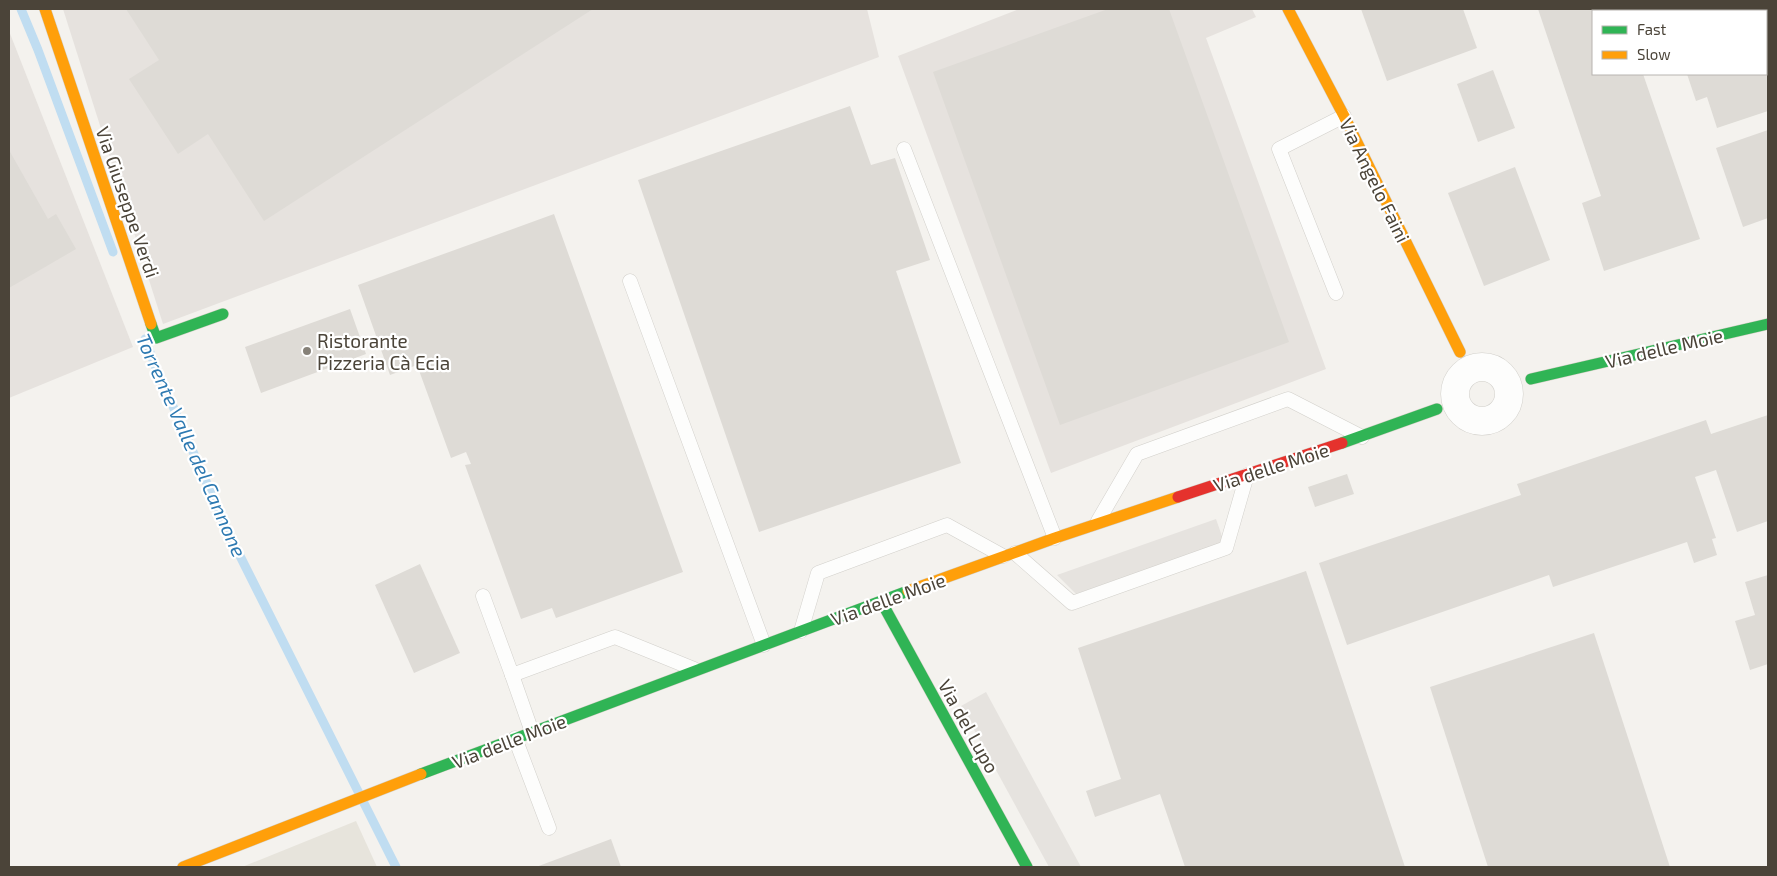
<svg xmlns="http://www.w3.org/2000/svg" width="1777" height="876" font-family="'Exo 2',sans-serif">
<rect width="100%" height="100%" fill="#f4f2ee"/>
<polygon fill="#e7e4dc" points="356,821 377,867 242,867"/>
<g fill="#e6e2de">
<polygon points="63,9 867,9 879,57 163,324"/>
<polygon points="1019,9 1252,9 1256,17 1206,38 1326,369 1051,473 898,56"/>
<polygon points="9,31 133,347 9,398"/>
</g>
<g fill="#e6e3df">
<polygon points="1216,519 1224,542 1076,594 1057,575"/>
<polygon points="986,692 1081,867 1049,867 961,706"/>
</g>
<g fill="none" stroke-linecap="round" stroke-linejoin="round">
<g stroke="#c0ddf1" stroke-width="9">
<polyline points="21,9 38,50 113,252"/>
<polyline points="145,339 156,368 232,540 396,867"/>
</g>
</g>
<g fill="#dedbd6">
<polygon points="126,9 593,9 264,221 208,134 178,154 129,79 159,60"/>
<polygon points="1108,9 1169,9 1289,342 1060,425 933,72"/>
<polygon points="1361,9 1463,9 1477,48 1387,81"/>
<polygon points="1538,9 1622,9 1622,11 1593,11 1593,74 1643,74 1700,239 1604,271 1582,203 1601,196"/>
<polygon points="1682,9 1753,9 1754,11 1675,11"/>
<polygon points="1766,49 1768,55 1768,111 1717,128 1707,97 1696,101 1687,74 1766,74"/>
<polygon points="1493,70 1515,128 1478,142 1457,84"/>
<polygon points="850,106 871,165 895,158 930,260 896,271 961,463 759,532 638,180"/>
<polygon points="1768,130 1768,218 1743,227 1716,148"/>
<polygon points="9,150 48,219 56,214 76,249 9,288"/>
<polygon points="1515,167 1550,260 1484,286 1448,193"/>
<polygon points="554,214 683,572 556,618 552,608 521,619 465,465 471,464 466,452 451,458 417,365 390,375 358,285"/>
<polygon points="350,309 366,354 261,393 245,347"/>
<polygon points="1768,415 1768,521 1737,532 1716,470 1695,477 1716,538 1712,539 1717,555 1694,563 1687,542 1553,587 1549,575 1347,645 1319,563 1521,495 1517,484 1706,420 1711,434"/>
<polygon points="1347,474 1354,494 1315,507 1308,487"/>
<polygon points="420,564 460,653 414,673 375,585"/>
<polygon points="1306,571 1405,867 1185,867 1160,794 1095,817 1086,791 1121,779 1078,648"/>
<polygon points="1768,575 1768,664 1750,670 1735,621 1755,615 1745,582"/>
<polygon points="1594,633 1670,867 1488,867 1430,687"/>
<polygon points="611,839 621,867 536,867"/>
</g>
<g fill="none" stroke-linecap="round" stroke-linejoin="round">
<g stroke="#d2d0cb" stroke-width="15">
<g id="lane">
<polyline points="904,149 1055,538"/>
<polyline points="630,281 764,645"/>
<polyline points="1336,293 1279,149 1344,116"/>
<polyline points="1098,521 1137,454 1288,399 1362,437"/>
<polyline points="1015,553 1072,603 1226,548 1247,475"/>
<polyline points="483,596 512,675"/>
<polyline points="801,631 818,573 947,525 1003,556"/>
<polyline points="532,732 512,675 615,637 694,669"/>
<polyline points="515,738 549,828"/>
</g>
</g>
<g stroke="#d2d0cb" stroke-width="29">
<circle id="street" cx="1482" cy="394" r="27"/>
</g>
<g stroke="#d3cfc5" stroke-width="12">
<g id="fast">
<polyline points="151,324 156,338 223,314"/>
<polyline points="1531,379 1768,324"/>
<polyline points="1342,443 1437,409"/>
<polyline points="881,601 1027,867"/>
<polyline points="421,774 908,591"/>
</g>
</g>
<g stroke="#d3cfc5" stroke-width="12">
<g id="slow">
<polyline points="45,9 151,324"/>
<polyline points="1288,9 1344,116 1460,352"/>
<polyline points="908,591 1055,538 1178,497"/>
<polyline points="183,867 421,774"/>
</g>
</g>
<g stroke="#d3cfc5" stroke-width="12">
<polyline id="jam" points="1178,497 1342,443"/>
</g>
<use href="#lane" stroke="#fdfdfc" stroke-width="14"/>
<use href="#street" stroke="#fdfdfc" stroke-width="28"/>
<use href="#fast" stroke="#30b455" stroke-width="11"/>
<use href="#slow" stroke="#ff9f0a" stroke-width="11"/>
<use href="#jam" stroke="#e5322d" stroke-width="11"/>
</g>
<circle fill="#868178" stroke="#fff" stroke-width="2" cx="307" cy="351" r="5"/>
<g text-anchor="middle" dominant-baseline="central" stroke-width="4.5" stroke-linejoin="round" paint-order="stroke">
<g font-size="19" fill="#4b4439" stroke="#fff">
<text transform="translate(1375 180) rotate(64)">Via Angelo Faini</text>
<text transform="translate(128 202) rotate(71)">Via Giuseppe Verdi</text>
<text transform="translate(1664 348) rotate(-13)">Via delle Moie</text>
<text transform="translate(1271 467) rotate(-18)">Via delle Moie</text>
<text transform="translate(888 599) rotate(-20)">Via delle Moie</text>
<text transform="translate(969 726) rotate(61)">Via del Lupo</text>
<text transform="translate(509 741) rotate(-21)">Via delle Moie</text>
</g>
<g font-size="19" fill="#4b4439" stroke="#fff" text-anchor="start">
<text x="317" y="340">Ristorante<tspan x="317" dy="22">Pizzeria Cà Ecia</tspan></text>
</g>
<g font-size="20" font-style="italic" fill="#2e7ab2" stroke="#fff">
<text transform="translate(192 445) rotate(66)">Torrente Valle del Cannone</text>
</g>
</g>
<rect width="1777" height="876" fill="none" stroke="#4b4439" stroke-width="20"/>
<rect x="1592" y="10" width="175" height="65" fill="#ffffff" stroke="#b7b4b0"/>
<rect x="1602" y="26" width="25" height="8" fill="#30b455" stroke="#b7b4b0"/>
<text x="1637" y="35" font-size="15" fill="#4b4439">Fast</text>
<rect x="1602" y="51" width="25" height="8" fill="#ff9f0a" stroke="#b7b4b0"/>
<text x="1637" y="60" font-size="15" fill="#4b4439">Slow</text>
</svg>
